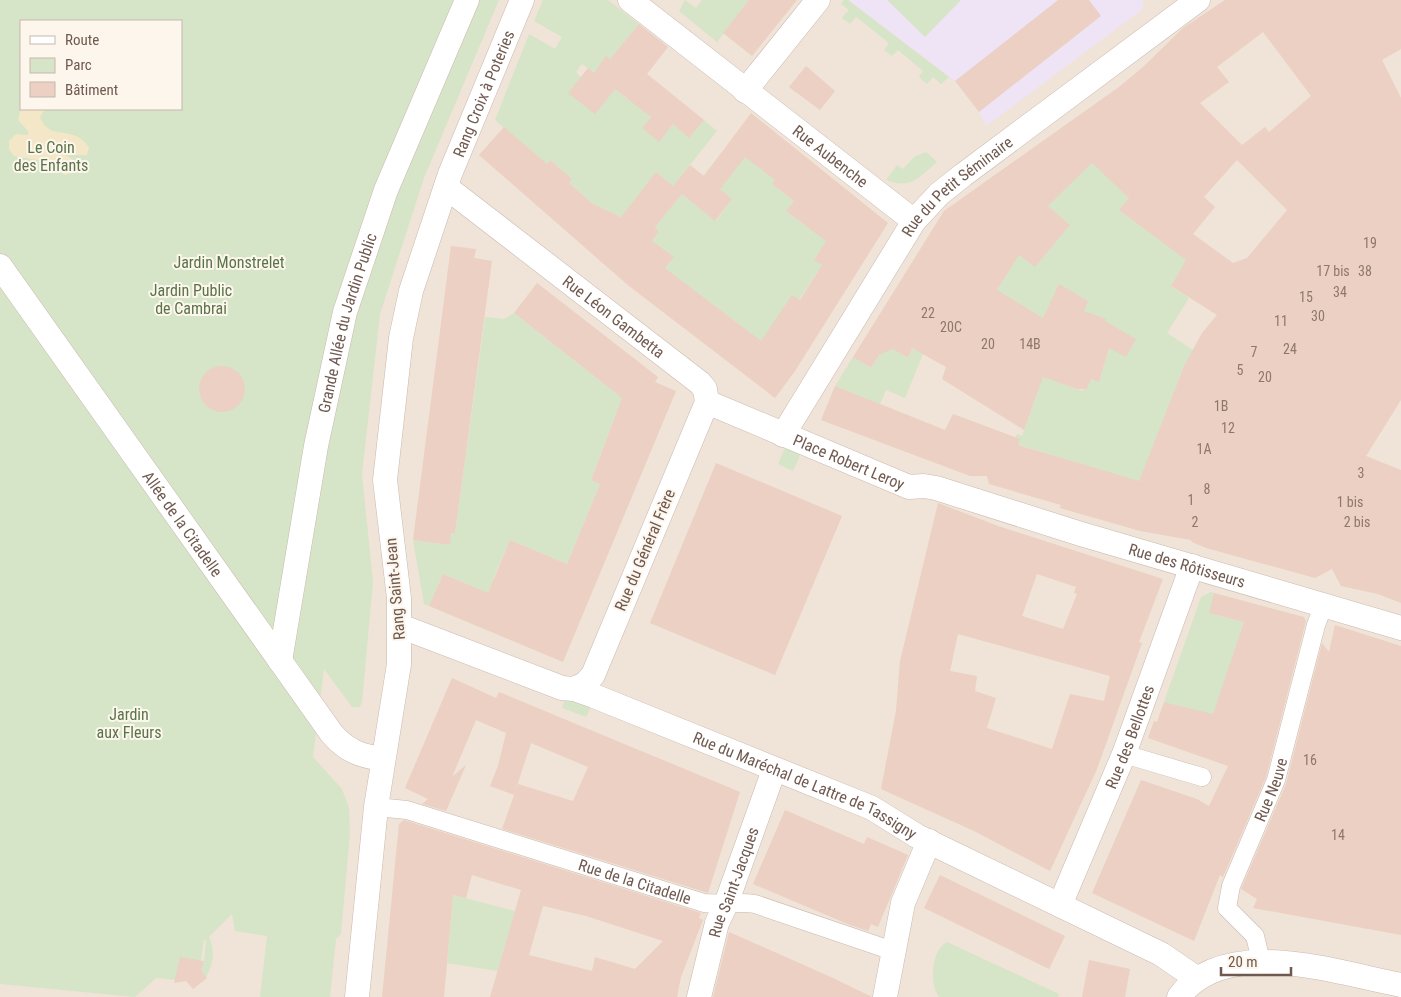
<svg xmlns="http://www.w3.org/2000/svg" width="1401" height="997" font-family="'Roboto Condensed',sans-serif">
<rect width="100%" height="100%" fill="#f9f1e8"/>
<path fill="#f0e3d7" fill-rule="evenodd" d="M0,0H1401V997H0ZM21,21H181V109H21Z"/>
<polygon fill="#eee4f6" points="848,0 1143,0 1143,9 986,126 979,112 955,81"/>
<g fill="#d6e5c8" fill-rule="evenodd">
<path d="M0,0H499L424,178L380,314L362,474L373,582L362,702L360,707H352L324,669L313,757L342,789L349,808L350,833L341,934L336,939L330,997H260L267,936L235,931L232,914L209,937C215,951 214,963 206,977L198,970L204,961L206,941L204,939L201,961L177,980L156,978L135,997L0,984ZM21,21H181V109H21Z"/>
<polygon points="543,0 608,0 639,24 610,59 606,57 594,73 582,64 576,72 581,77 569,93 615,89 627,99 646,75 642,110 651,117 642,128 659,141 673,124 689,138 704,120 717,131 673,186 657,173 626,219 599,207 598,208 569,183 572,179 550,160 547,164 495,120 529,34 555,49 562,37 534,21"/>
<polygon points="685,0 696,8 702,0 749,0 717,42 679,11"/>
<polygon points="844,0 848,0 949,77 941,84 933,77 927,84 919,77 923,71 898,50 892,56 884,50 889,43 856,17 850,24 842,18 849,10 841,4"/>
<polygon points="887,0 961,0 925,37"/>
<path d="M722,152L745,157L781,172L772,184L794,201L786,211L804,225L838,183L861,202C848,223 828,238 814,259L822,265L768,347L665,268L673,258L645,250L659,231L655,227L682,194L716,221L732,199L703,176Z"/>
<path d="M926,152L937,162C919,177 911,190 886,180L897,165L903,169L914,157Z"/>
<polygon points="1098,157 1129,198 1119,210 1187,260 1171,286 1189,298 1167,333 1193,350 1184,366 1139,482 1013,443 1017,434 1022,436 1037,394 1032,361 1063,384 1083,391 1087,378 1099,382 1113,335 1102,340 1042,318 996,292 1009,270 1001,241 1035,266 1070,225 1022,184 1061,193"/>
<polygon points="514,313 608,387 639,389 613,421 591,480 600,484 567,564 510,540 493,579 512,587 506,601 443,574 429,606 424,604 413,540 449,545 451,533 455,533 485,317 504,319"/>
<polygon points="886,344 908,358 912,348 923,354 905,398 886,390 880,404 835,386 853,357 871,368"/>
<polygon points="786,445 802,451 793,471 778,464"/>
<polygon points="1211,592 1215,593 1209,613 1244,622 1214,715 1164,702 1201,597"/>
<polygon points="565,699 592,704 586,717 562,708"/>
<polygon points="453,895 515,911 498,971 447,963"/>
<path d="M947,942L1059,994L1058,997H939C929,984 931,950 947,942Z"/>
</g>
<path fill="#f4e7c7" d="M21,107V109H45L40,117C50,143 72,123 89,147L87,155H74L68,148L63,146L59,149L60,152L77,162L76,171L65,175L43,161L14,156L9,149V141L16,134L28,135V131L18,120Z"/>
<g fill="#ebd0c3" fill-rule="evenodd">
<polygon points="749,0 797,0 752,56 723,33"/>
<polygon points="1058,0 1089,0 1101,16 979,112 955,81"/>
<path d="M1225,0H1401V49L1382,60L1401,98V400L1366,456L1401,470V603L1378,594L1341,586L1332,569L1315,578L1206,548L1192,542L1191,540L1140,531L1060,508L1061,505L989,484L987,476H970L821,420L835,386L945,430L953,414L1020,439L1018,445L1139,481L1184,366L1202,333L1217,315L1171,286L1186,260L1119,210L1129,198L1092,163L1048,206L1070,225L1035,267L1019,255L997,290L1043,318L1059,284L1088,301L1084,311L1106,319L1105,321L1136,339L1126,357L1109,348L1099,382L1091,379L1087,389H1077L1043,377L1024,430L942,379L946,367L912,348L908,358L893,349L879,355L871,368L853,357L944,211L1119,87L1143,67L1183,28ZM1263,32L1311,96L1269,132L1265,127L1242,145L1200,103L1229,82L1217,67ZM1237,160L1287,210L1247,258L1233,263L1193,234L1215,207L1204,197Z"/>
<polygon points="639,24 668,47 647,74 704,120 689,138 673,124 659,142 642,128 651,117 615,89 595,114 568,93 588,68 594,73 606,56 610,59"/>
<polygon points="806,66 835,91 820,110 789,87"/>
<path d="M751,113L888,223L795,371L775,398L629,286L479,155L504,127L547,164L550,160L572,179L569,183L593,204L621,217L656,172L673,186L690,165L704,176ZM745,157L775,180L772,184L794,201L786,211L826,241L814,260L822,265L800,300L792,295L761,341L665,268L674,257L652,241L659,231L655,227L682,194L715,221L732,199L720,189Z"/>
<polygon points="451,246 476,249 474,258 492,261 455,533 451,533 450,545 413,540"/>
<polygon points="537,283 658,377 655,382 676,391 563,662 429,606 443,574 488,593 510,540 567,564 600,484 591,480 622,398 514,313"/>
<circle cx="222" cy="389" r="23"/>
<polygon points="716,463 842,516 775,675 650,623"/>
<path d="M938,503L998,526L1163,579L1139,642L1142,643L1097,769L1050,871L974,831L881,789L896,711L900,661ZM1037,574L1076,587L1074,593L1077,594L1063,629L1022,616ZM958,634L1110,676L1104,701L1070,694L1052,749L987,728L996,698L975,691L977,676L950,671Z"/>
<polygon points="1214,593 1304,617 1306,621 1266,777 1223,877 1220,875 1194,941 1092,893 1141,780 1197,799 1209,806 1228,766 1148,738 1154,721 1157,722 1164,702 1213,714 1244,622 1209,613"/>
<polygon points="1335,625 1401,646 1401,935 1253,908 1257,899 1241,889 1286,784 1322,643 1329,652"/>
<polygon points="452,678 496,698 499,692 740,792 708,893 502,829 518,784 573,801 588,767 531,743 514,795 490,786 498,766 506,733 476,720 452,777 466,765 446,811 422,804 428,799 405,788"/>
<polygon points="785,810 864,844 867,837 908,855 878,927 871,924 868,931 850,925 753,884"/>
<path d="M404,820L701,913L699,918L703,920L681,977L677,997H490L521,890L472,875L466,898L453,895L444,997H382L399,824ZM543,906L586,916L663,941L635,969L595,957L592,971L529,955Z"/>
<polygon points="940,875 1065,936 1049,969 924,908"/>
<polygon points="729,932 833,978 872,997 713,997"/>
<polygon points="180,957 204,961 201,970 207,978 193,989 186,981 174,983"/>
<polygon points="1089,960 1130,969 1125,997 1082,997"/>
</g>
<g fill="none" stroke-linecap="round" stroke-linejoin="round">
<g stroke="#cab9af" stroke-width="19">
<g id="pedestrian">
<polyline points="1124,754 1202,777"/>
<path id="s1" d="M376,807L407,810L704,903C722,905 738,901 755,904L893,951"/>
<path id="s2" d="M1261,961L1255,936L1227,908L1231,886L1276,780L1316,625L1324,604"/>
</g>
</g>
<g stroke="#cab9af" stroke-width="25">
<g id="minor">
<path id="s3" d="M630,0L914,221"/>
<polyline points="745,91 818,0"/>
<path id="s4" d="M446,187L700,383L705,389L707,402L593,675L585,684L574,689"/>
<path id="s5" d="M0,266L332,734C347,751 361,756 382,759"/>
<path id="s6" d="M707,402L909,487L924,486L936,488L1081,534L1401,628"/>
<path id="s7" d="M783,435L914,221L939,194L963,175L1198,0"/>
<path id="s8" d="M400,626L562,688L574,689L594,696L872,808L917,836L1161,954L1196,978"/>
<path id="s9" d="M280,661L316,446L345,312L386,190L467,0"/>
<path id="s10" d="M1060,905L1124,754L1192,566"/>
<path id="s11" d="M357,997L376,807L399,664V598L385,480L401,338L411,291L450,174L522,0"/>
<path id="s12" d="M699,997L717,923L726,904L774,770"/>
<polyline points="885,997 903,903 929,841"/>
<path d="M1179,997C1225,934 1338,973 1401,985"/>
</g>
</g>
<use href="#pedestrian" stroke="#fff" stroke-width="18"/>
<use href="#minor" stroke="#fff" stroke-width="24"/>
</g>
<g text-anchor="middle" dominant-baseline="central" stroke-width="4" stroke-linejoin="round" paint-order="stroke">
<g font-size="14" fill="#8f776c">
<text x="1370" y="243">19</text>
<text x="1333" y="271">17 bis</text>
<text x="1365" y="271">38</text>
<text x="1340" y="292">34</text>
<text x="1306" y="297">15</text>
<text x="928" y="313">22</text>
<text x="1318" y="316">30</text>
<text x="1281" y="321">11</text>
<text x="951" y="327">20C</text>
<text x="988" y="344">20</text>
<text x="1030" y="344">14B</text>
<text x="1290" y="349">24</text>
<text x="1254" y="352">7</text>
<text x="1240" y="370">5</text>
<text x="1265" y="377">20</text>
<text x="1221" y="406">1B</text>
<text x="1228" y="428">12</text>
<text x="1204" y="449">1A</text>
<text x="1361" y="473">3</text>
<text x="1207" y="489">8</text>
<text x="1191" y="500">1</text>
<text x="1350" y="502">1 bis</text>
<text x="1195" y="522">2</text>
<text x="1357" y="522">2 bis</text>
<text x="1310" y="760">16</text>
<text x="1338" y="835">14</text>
</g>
<g font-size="16" fill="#70594f" stroke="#fdf6ed">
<text stroke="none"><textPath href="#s11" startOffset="922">Rang Croix à Poteries</textPath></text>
<text stroke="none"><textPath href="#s3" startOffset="254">Rue Aubenche</textPath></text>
<text stroke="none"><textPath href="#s7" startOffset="306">Rue du Petit Séminaire</textPath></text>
<text stroke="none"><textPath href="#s4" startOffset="212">Rue Léon Gambetta</textPath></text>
<text stroke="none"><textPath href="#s9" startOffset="345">Grande Allée du Jardin Public</textPath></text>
<text stroke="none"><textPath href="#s6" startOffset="154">Place Robert Leroy</textPath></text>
<text stroke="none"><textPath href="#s5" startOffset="316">Allée de la Citadelle</textPath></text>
<text transform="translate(645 550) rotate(-67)">Rue du Général Frère</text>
<text stroke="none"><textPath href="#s6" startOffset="509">Rue des Rôtisseurs</textPath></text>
<text transform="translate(395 589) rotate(-95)">Rang Saint-Jean</text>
<text stroke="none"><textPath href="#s10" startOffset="182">Rue des Bellottes</textPath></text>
<text stroke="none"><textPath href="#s8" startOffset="436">Rue du Maréchal de Lattre de Tassigny</textPath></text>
<text stroke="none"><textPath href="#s2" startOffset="192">Rue Neuve</textPath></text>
<text stroke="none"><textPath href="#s1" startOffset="270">Rue de la Citadelle</textPath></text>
<text stroke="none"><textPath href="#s12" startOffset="120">Rue Saint-Jacques</textPath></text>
</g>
<g font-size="16" fill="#597449" stroke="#fdf6ed">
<text x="51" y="147">Le Coin<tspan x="51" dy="18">des Enfants</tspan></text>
<text x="229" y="262">Jardin Monstrelet</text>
<text x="191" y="290">Jardin Public<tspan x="191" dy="18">de Cambrai</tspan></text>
<text x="129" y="714">Jardin<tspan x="129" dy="18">aux Fleurs</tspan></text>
</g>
</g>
<rect x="20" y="20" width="162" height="90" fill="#fdf6ed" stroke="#c5b7ae"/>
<rect x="30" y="36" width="25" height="8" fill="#ffffff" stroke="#c5b7ae"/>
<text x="65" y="45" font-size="15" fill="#70594f">Route</text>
<rect x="30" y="58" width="25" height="15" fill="#d6e5c8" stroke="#c5b7ae"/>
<text x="65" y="70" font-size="15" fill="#70594f">Parc</text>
<rect x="30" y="82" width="25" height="15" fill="#ebd0c3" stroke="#c5b7ae"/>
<text x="65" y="95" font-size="15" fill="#70594f">Bâtiment</text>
<path d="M1221 967v8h70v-8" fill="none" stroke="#70594f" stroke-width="2.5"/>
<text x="1228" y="967" font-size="15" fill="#70594f" stroke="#fdf6ed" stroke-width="4" paint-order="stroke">20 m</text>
</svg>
